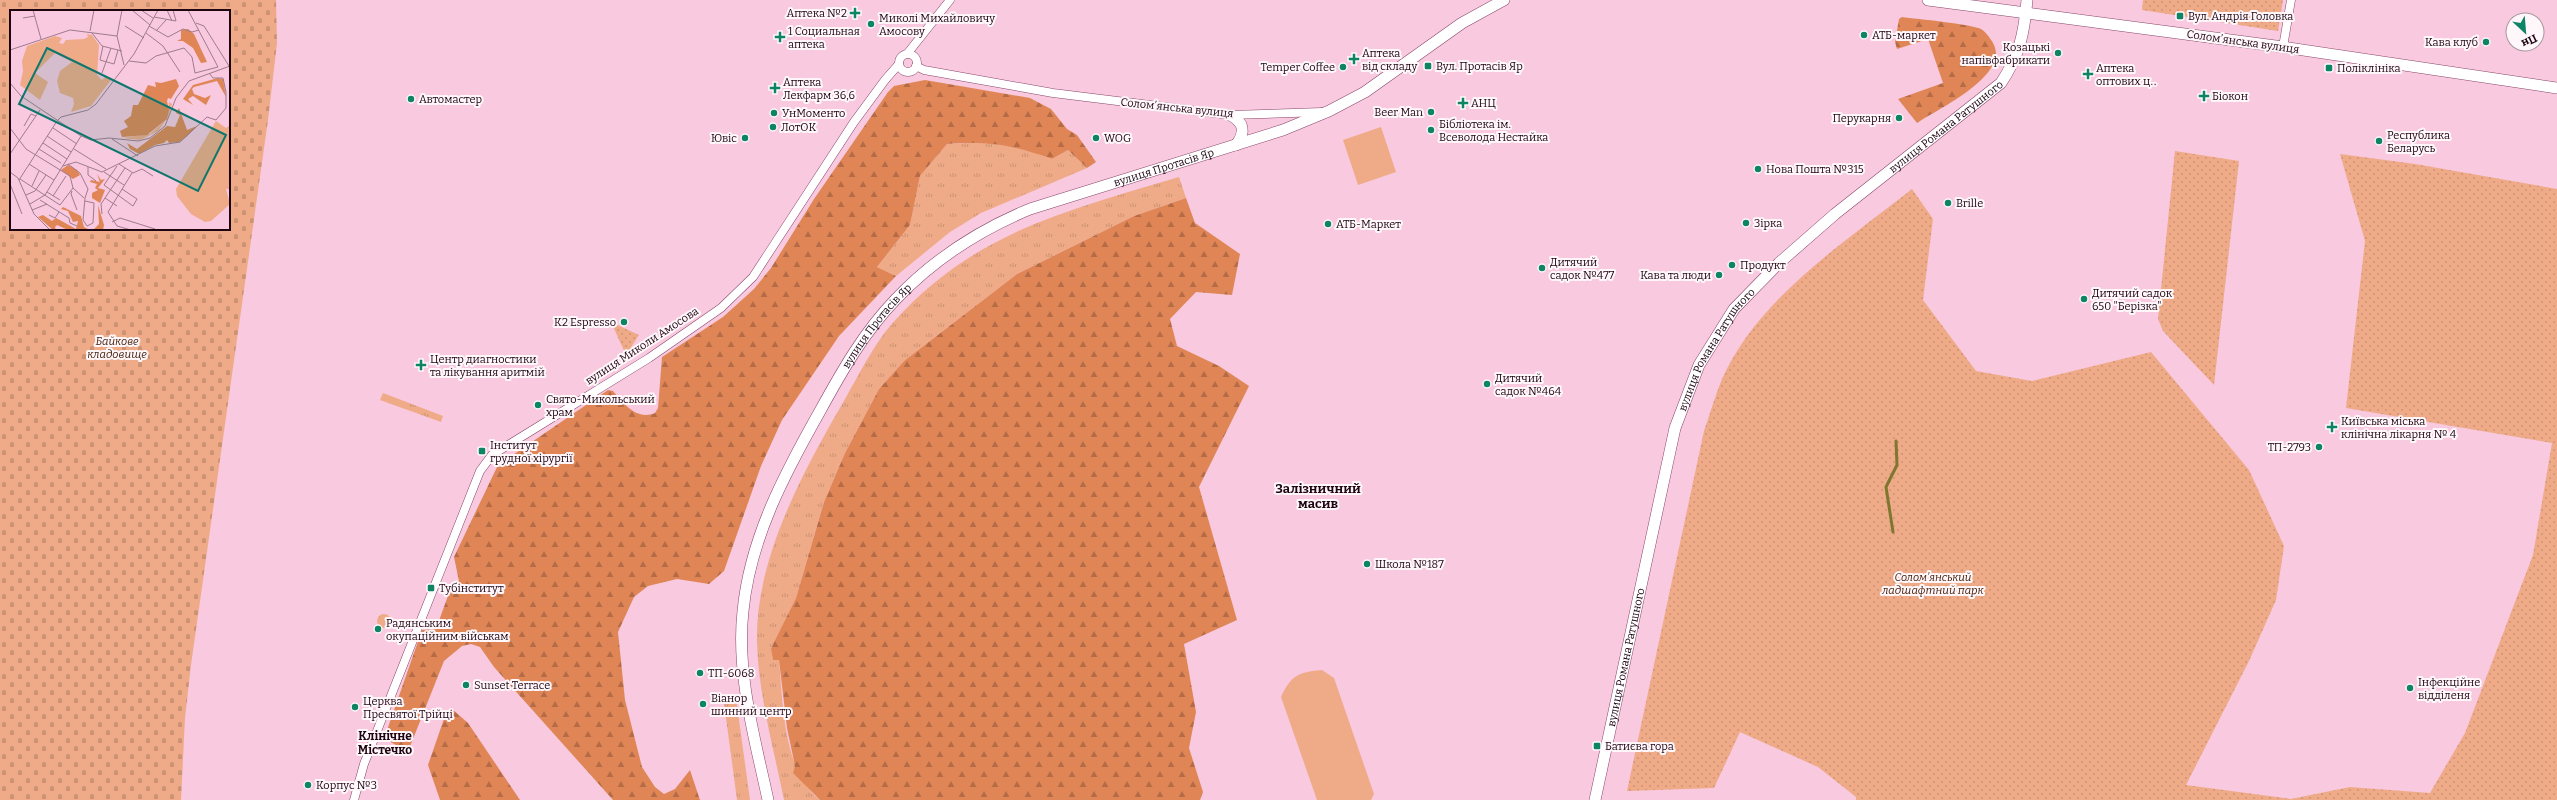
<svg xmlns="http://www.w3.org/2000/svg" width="2557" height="800" font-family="Bitter,serif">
<defs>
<pattern id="grass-tufts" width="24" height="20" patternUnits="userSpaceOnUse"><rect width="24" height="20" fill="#efab88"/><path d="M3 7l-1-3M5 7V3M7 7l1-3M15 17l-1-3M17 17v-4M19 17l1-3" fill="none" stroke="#cc9274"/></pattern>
<pattern id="forest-firs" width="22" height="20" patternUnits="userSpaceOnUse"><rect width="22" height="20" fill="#e08656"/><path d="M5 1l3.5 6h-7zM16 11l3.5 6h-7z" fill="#b56c46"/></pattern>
<pattern id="cemetery-stones" width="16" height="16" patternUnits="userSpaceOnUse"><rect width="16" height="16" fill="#efab88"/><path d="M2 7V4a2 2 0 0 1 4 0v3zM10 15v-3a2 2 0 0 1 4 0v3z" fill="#cc9274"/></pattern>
<pattern id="park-dots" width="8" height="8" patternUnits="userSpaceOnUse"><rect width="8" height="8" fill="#efab88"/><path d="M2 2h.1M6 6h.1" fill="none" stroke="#cc9274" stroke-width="1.8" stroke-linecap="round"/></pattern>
</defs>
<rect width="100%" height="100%" fill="#f8c9df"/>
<g fill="url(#grass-tufts)">
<polygon points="989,142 1024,149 1052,159 1068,150 1087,168 981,213 950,232 896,276 877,267 910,225 920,176 947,144"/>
<path d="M1179,177L1186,198L1134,216L1017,274L904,361L879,389L845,453L824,502L796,598L774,642L771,649L773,660H779C783,702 783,772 820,800H784C774,750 758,693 757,642C755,558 804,470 845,399C858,376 870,352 886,331C907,305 936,279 964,261C1028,218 1107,199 1179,177Z"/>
<polygon points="383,393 443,416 441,422 380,400"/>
<circle cx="384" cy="621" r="7"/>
<polygon points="729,696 736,698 750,800 737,800 724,703"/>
</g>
<g fill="url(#forest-firs)">
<path d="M1902,17C1917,19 1971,24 1981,29C1986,32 1990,38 1993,43C2011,75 1938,109 1917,123L1898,99L1943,83L1928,39L1897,49L1895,42L1899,19Z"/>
<path d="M925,80L1030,98L1051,109L1067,129L1077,135L1096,162L1087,168L1068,150L1052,159C1012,145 990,141 947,144L920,176L910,225L877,267L896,276L839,336L782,420L761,466L724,571L709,584L677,579L648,586L634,597L618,632L625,700L642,767L655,787L664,794L675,789L690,770L700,800H613L494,667L480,647L471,644L462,646L444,661L409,749L405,750L387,740L385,736L422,630L436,629L449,593L457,587L459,581L454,557L498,465L608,390L613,391C624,403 636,421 655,413L658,408L662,357L723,317L754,289L771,268L814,199L888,92L894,86Z"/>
<polygon points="1186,198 1195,223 1240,254 1232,295 1196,292 1170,319 1177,346 1219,366 1249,386 1199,487 1237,620 1184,644 1196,712 1189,748 1203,792 1200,800 820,800 793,773 795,766 787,728 779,660 773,660 771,649 774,642 796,598 824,502 845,453 879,389 904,361 1017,274 1134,216"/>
<polygon points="452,709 468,723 520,800 440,800 428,765 446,713"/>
</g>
<path fill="url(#cemetery-stones)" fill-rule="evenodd" d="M0,0H276L277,43L268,120L191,665L185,718L181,800H0ZM11,11H229V229H11Z"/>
<g fill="url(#park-dots)">
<polygon points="2143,0 2283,0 2278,31 2142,10"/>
<polygon points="2175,151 2239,161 2214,385 2163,331 2158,319"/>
<path d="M2340,154L2415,164L2557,189V800H1856V797L1818,767L1740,732L1714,788L1627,791L1704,431C1710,414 1715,396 1722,379C1759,297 1844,243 1912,189L1933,219L1923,300L1976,371L2032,381L2151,352L2249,470L2284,546L2276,600L2249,661L2186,785L2291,799L2350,787L2430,793L2465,733L2533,555L2552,443L2346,408L2365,241Z"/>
<polygon points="611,322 639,335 626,355"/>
</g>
<g fill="#efab88">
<polygon points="1381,127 1396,172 1358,185 1343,140"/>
<path d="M1322,670L1334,678L1374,794L1371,800H1317L1281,697C1291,675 1299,672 1322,670Z"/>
</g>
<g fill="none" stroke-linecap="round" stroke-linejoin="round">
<polyline stroke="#7f762f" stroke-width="3" points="1893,532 1886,487 1897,465 1896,441"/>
<g stroke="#884669" stroke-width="9">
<g id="street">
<polyline points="2283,47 2291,0"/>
<polyline points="907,54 950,0"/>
<circle cx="908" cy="63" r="9"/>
<polyline points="916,66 924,70 1053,93 1230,115 1322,112"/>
<polyline points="354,800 364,764 480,471 492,455 649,358 721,308 753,277 854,122 885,80 899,64"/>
</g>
</g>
<g stroke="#884669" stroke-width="12">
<g id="secondary">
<polyline points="1928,0 2283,47 2557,88"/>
<path d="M1230,115C1244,122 1246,132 1236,145"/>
<path id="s1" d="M768,800C755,739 736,674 743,611C750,538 785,473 820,411C842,371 864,332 896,299C934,259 979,230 1030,209L1283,130L1329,111L1365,92L1462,23L1504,0"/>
<path id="s2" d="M1595,800L1675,428L1699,365L1734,309L1779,263L1835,214L2001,83C2020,54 2024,34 2027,0"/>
</g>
</g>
<use href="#street" stroke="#fff" stroke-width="8"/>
<use href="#secondary" stroke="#fff" stroke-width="11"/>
</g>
<g fill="#0d8565" stroke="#fff7fa" stroke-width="1.5">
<path d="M853 7h4v4h4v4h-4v4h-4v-4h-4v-4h4z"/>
<rect x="2176" y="12" width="8" height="8" rx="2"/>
<circle cx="871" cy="24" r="4"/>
<circle cx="1864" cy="35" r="4"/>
<path d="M778 31h4v4h4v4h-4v4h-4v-4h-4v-4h4z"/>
<circle cx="2486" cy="42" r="4"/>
<circle cx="2058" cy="53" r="4"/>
<path d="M1352 53h4v4h4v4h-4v4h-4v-4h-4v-4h4z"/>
<rect x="1424" y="62" width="8" height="8" rx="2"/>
<circle cx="1343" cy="67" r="4"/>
<rect x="2325" y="64" width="8" height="8" rx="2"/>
<path d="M2086 68h4v4h4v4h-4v4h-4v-4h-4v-4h4z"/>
<path d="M773 82h4v4h4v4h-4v4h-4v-4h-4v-4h4z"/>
<path d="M2202 90h4v4h4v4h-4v4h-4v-4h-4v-4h4z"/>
<circle cx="411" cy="99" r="4"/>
<path d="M1461 97h4v4h4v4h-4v4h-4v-4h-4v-4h4z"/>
<circle cx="1431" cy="112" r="4"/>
<circle cx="774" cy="113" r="4"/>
<circle cx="1899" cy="118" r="4"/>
<circle cx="773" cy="127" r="4"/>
<circle cx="1431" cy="130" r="4"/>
<circle cx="745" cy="138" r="4"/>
<circle cx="1096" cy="138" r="4"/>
<circle cx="2379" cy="141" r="4"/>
<circle cx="1758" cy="169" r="4"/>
<circle cx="1948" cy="203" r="4"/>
<circle cx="1746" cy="223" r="4"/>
<circle cx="1328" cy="224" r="4"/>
<circle cx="1732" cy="265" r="4"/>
<circle cx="1542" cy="268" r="4"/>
<circle cx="1719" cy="275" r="4"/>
<circle cx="2084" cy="299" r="4"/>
<circle cx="624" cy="322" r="4"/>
<path d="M419 359h4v4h4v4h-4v4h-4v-4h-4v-4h4z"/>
<circle cx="1487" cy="384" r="4"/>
<circle cx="538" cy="405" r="4"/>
<path d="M2330 421h4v4h4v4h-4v4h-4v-4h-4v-4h4z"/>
<circle cx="2319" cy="447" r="4"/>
<rect x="478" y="447" width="8" height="8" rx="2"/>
<circle cx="1367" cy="564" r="4"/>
<rect x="427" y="584" width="8" height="8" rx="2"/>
<circle cx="378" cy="629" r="4"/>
<circle cx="700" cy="673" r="4"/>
<circle cx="466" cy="685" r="4"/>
<circle cx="2410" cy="688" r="4"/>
<circle cx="703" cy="704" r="4"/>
<circle cx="355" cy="707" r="4"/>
<rect x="1593" y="742" width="8" height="8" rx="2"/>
<circle cx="308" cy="785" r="4"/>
</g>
<g text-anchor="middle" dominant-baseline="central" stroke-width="4" stroke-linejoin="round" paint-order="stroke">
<g font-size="11" fill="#1d0512" stroke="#fff7fa" text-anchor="start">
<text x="847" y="13" text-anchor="end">Аптека №2</text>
<text x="2188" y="16">Вул. Андрія Головка</text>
<text x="879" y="18">Миколі Михайловичу<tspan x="879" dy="13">Амосову</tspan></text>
<text x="788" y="31">1 Социальная<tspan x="788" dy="13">аптека</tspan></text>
<text x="1872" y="35">АТБ-маркет</text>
<text x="2478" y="42" text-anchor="end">Кава клуб</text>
<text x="2050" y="47" text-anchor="end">Козацькі<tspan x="2050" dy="13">напівфабрикати</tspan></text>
<text x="1362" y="53">Аптека<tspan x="1362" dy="13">від складу</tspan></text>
<text x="1436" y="66">Вул. Протасів Яр</text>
<text x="1335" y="67" text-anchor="end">Temper Coffee</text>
<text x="2096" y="68">Аптека<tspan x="2096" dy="13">оптових ц‥</tspan></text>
<text x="2337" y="68">Поліклініка</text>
<text x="783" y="82">Аптека<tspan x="783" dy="13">Лекфарм 36,6</tspan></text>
<text x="2212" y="96">Біокон</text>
<text x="419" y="99">Автомастер</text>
<text x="1471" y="103">АНЦ</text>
<text x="1423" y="112" text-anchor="end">Beer Man</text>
<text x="782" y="113">УнМоменто</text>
<text x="1891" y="118" text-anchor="end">Перукарня</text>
<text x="1439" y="124">Бібліотека ім.<tspan x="1439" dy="13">Всеволода Нестайка</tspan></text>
<text x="781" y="127">ЛотОК</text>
<text x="2387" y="135">Республика<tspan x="2387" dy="13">Беларусь</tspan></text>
<text x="737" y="138" text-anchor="end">Ювіс</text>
<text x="1104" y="138">WOG</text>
<text x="1766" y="169">Нова Пошта №315</text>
<text x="1956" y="203">Brille</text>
<text x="1754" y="223">Зірка</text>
<text x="1336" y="224">АТБ-Маркет</text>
<text x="1550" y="262">Дитячий<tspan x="1550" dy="13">садок №477</tspan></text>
<text x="1740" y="265">Продукт</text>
<text x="1711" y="275" text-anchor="end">Кава та люди</text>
<text x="2092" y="293">Дитячий садок<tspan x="2092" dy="13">650 "Берізка"</tspan></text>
<text x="616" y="322" text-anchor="end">K2 Espresso</text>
<text x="430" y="359">Центр диагностики<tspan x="430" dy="13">та лікування аритмій</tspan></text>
<text x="1495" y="378">Дитячий<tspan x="1495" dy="13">садок №464</tspan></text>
<text x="546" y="399">Свято-Микольський<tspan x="546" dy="13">храм</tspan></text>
<text x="2341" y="421">Київська міська<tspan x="2341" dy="13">клінічна лікарня № 4</tspan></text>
<text x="490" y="445">Інститут<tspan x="490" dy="13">грудної хірургії</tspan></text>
<text x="2311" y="447" text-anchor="end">ТП-2793</text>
<text x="1375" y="564">Школа №187</text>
<text x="439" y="588">Тубінститут</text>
<text x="386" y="623">Радянським<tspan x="386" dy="13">окупаційним військам</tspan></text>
<text x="708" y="673">ТП-6068</text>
<text x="2418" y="682">Інфекційне<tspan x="2418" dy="13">відділеня</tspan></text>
<text x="474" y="685">Sunset Terrace</text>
<text x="711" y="698">Віанор<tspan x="711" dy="13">шинний центр</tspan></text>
<text x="363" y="701">Церква<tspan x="363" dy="13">Пресвятої Трійці</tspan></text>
<text x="1605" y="746">Батиєва гора</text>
<text x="316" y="785">Корпус №3</text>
</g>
<g font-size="11" fill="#1d0512" stroke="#fff7fa">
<text transform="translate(2243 42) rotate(8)">Соломʼянська вулиця</text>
<text transform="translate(1177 108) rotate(6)">Соломʼянська вулиця</text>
<text stroke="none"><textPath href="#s2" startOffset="794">вулиця Романа Ратушного</textPath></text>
<text stroke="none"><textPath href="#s1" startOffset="846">вулиця Протасів Яр</textPath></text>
<text stroke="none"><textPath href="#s1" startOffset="510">вулиця Протасів Яр</textPath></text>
<text transform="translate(642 346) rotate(-33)">вулиця Миколи Амосова</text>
<text stroke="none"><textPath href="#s2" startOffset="470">вулиця Романа Ратушного</textPath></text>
<text stroke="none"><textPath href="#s2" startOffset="146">вулиця Романа Ратушного</textPath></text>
</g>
<g font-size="11" font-style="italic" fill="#44210c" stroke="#fff7fa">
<text x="117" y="341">Байкове<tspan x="117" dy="13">кладовище</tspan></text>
<text x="1933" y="577">Солом'янський<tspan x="1933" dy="13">ладшафтний парк</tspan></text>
</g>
<g font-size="12" font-weight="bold" fill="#1d0512" stroke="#fff7fa">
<text x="385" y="736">Клінічне<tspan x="385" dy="14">Містечко</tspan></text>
</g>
<g font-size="13" font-weight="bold" fill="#1d0512" stroke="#fff7fa">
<text x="1318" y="488">Залізничний<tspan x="1318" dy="15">масив</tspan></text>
</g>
</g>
<g transform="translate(10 10)">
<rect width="220" height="220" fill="#f8c9df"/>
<path d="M159,92L162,94L158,107L148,121L130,130L112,128L140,124L157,109Z" fill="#efab88"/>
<path d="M178,19L184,24L197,52L191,53L183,38L173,31H167L171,29V20ZM208,68L213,69L216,87L207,71L184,77L182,79L184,84L195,88L201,85L196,95L183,86L178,89L183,95L173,89L183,75ZM166,69L169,76L161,89L158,88L157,91L159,100L157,109L137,125L112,127L110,121L118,117L114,111L121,106L123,95H128L138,75L146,77L145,72L151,73ZM169,98L177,120L187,116L176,127L169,132L159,133L157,130L154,133L145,135L129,144L120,139L117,133L127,139L157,116L165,117L170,105L166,103ZM58,155L67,160L70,165L63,169L51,160ZM87,164L91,170L95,169L88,178L95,180L90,193L82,188V183L88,180L85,178L87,174L80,172L81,170L90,172ZM88,195L94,215L93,220H83L89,214ZM53,197L71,206L74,217L80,220H58L47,215L45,217L46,220H43L28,207L33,205L42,211L46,208L66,219L68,211L63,212L58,201L51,199Z" fill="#e08656"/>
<path d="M206,111L216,118L220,115V179H216L220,194L201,211L195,212L181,204L167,186L166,179Z" fill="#efab88"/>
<path d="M77,24L82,25L89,35L87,65L92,70L95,67L101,70L81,96L61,102L64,94L63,88L50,83L47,71L50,61L62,52L45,43L25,63L38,72L30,90L10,75L13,61L12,51L17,36L45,26L52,28L49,33L53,34L56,30L74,29L78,27Z" fill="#efab88"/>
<path fill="none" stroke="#a07b8d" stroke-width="1" d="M23,0L31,29M112,0L107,26L114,55M122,0L140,15M131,0L143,8M157,0L162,11M178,0L208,57M144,7L166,11L163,0M13,8L25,6M186,13L194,16L219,56M115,16L134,28M139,16L158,27L173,19L182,22L189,20M80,21L84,0M146,21L156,10M82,23L92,36L112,41M136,23L153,36L170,62M93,36L90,50L104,54L108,40M0,40L60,20L107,26M119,51L136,53L146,46L174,38L182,47L185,63L208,57M92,63L101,38M0,73L11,86L71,126L81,130L99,128L128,131L140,128L155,116L166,88L179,71L220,56M47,111L51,107L78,100L86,94L124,44L148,0M14,116L21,104L26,106M0,118L16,139L60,166L63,178L74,188M43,118L67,134M37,126L61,142M102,129L128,146M33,133L57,149M29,139L51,153M64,139L96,159M0,144L30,100M19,154L44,170M58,154L70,163L78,179L75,188L73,210L77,216L83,213L84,193L75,191M109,154L123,163L132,159L143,166M53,156L66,152L92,162L145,136L170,132L197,107L206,110L216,98V82L213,68H203L199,63M107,156L94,175L123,196L127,189L112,179M78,157V165L86,171M0,162L8,168L24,204L40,220M94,162L114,175M10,169L50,195L63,178M9,170L47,111M0,174L12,204M22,176L29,161M62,181L61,184L67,200M37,182L50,190M16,185L25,181L36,165M43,186L56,166M95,188L107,196M30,190L59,208L60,213L67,216M20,194L35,185L71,126M22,200L37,194M92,204L91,194L115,158M39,205L45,208L49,202M102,212L110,208L145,219M121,220L107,216L98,202L122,163"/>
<path fill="#0f766e" fill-opacity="0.15" stroke="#0f766e" stroke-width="2" d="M37,38L216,125L188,181L9,94Z"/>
<rect width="220" height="220" fill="none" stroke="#1d0512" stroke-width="2"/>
</g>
<g transform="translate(2525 32) rotate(154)"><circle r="19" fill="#fff7fa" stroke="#a5969d"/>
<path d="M0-3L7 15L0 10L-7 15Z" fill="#0d8565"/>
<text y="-6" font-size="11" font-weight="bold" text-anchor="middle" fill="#1d0512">Пн</text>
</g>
</svg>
